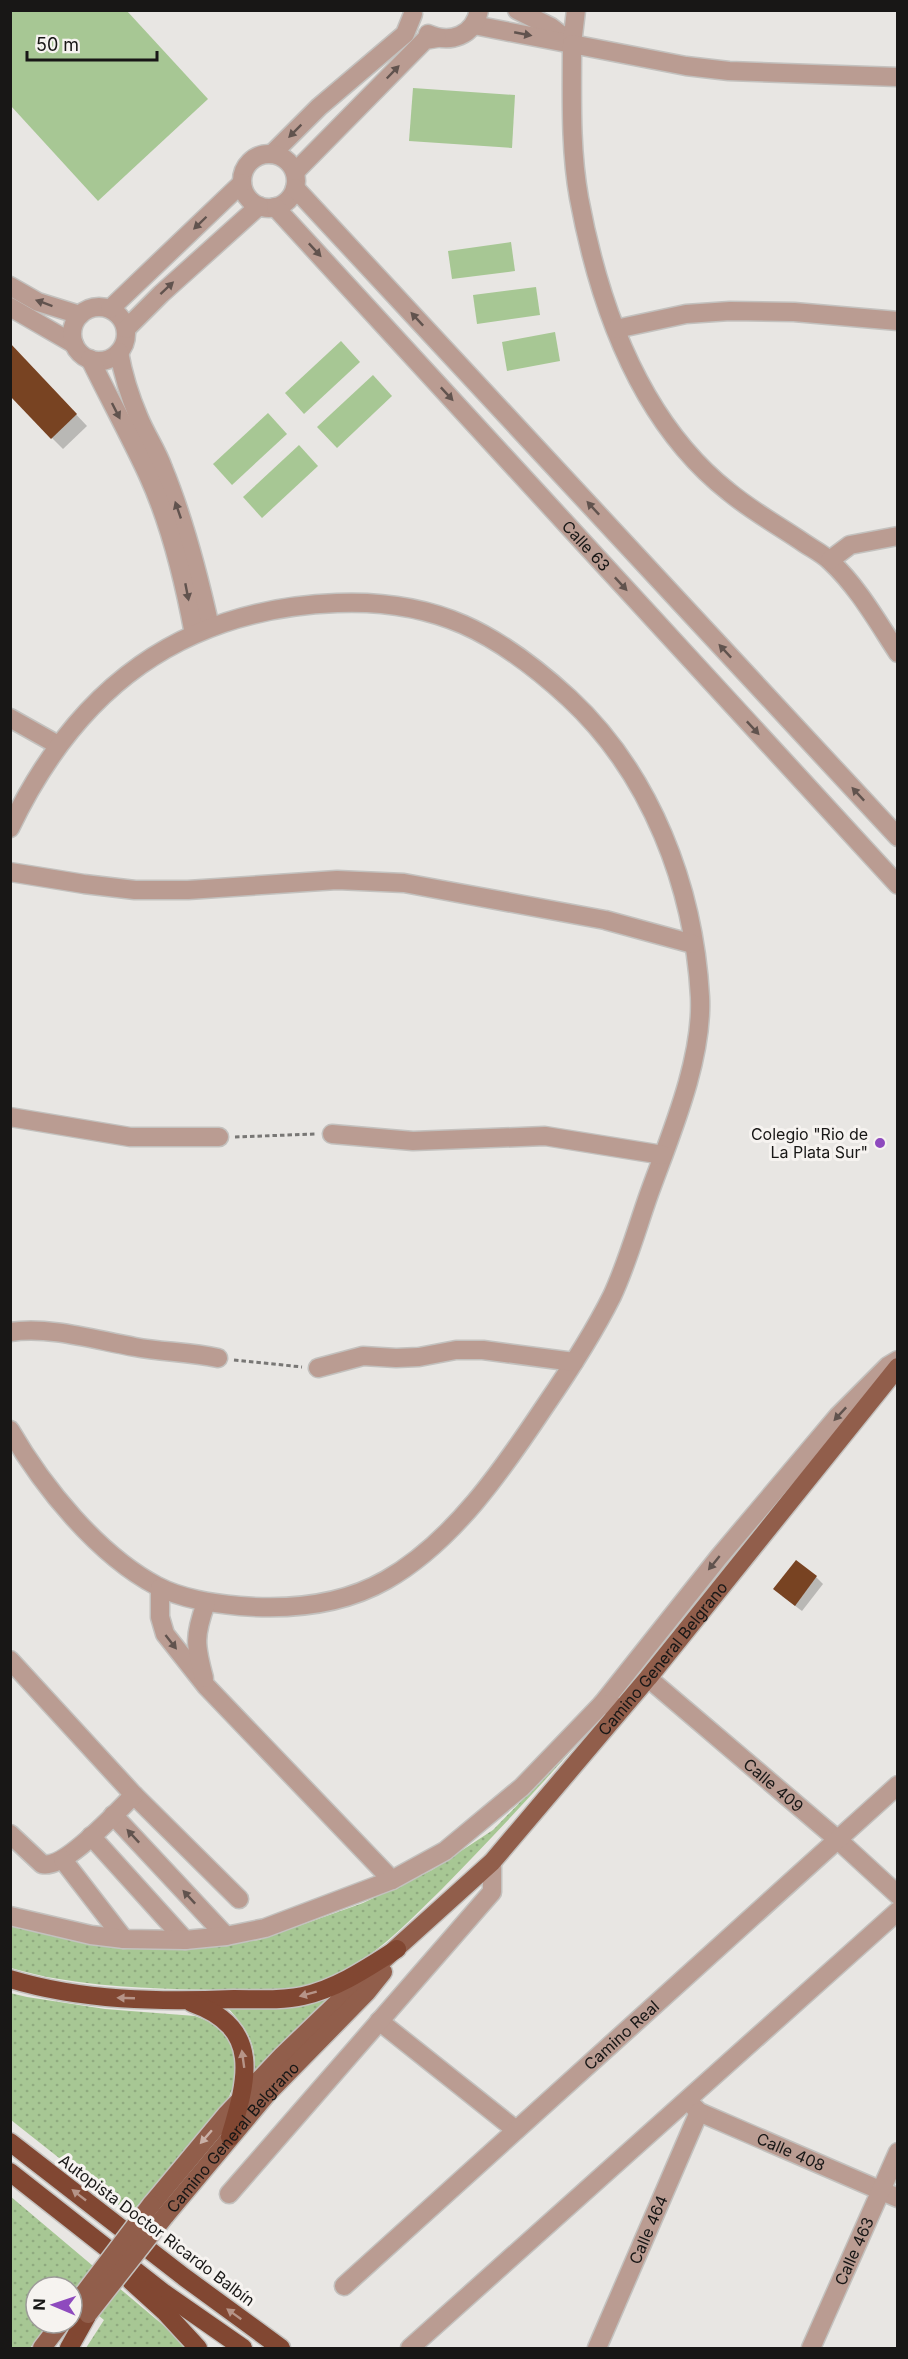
<svg xmlns="http://www.w3.org/2000/svg" width="908" height="2359" font-family="Inter,sans-serif">
<defs>
<pattern id="grass-dots" width="8" height="8" patternUnits="userSpaceOnUse" patternTransform="scale(1.5)"><rect width="8" height="8" fill="#a7c794"/><path d="M2 2h.1M6 6h.1" fill="none" stroke="#8faa7f" stroke-width="1.8" stroke-linecap="round"/></pattern>
</defs>
<rect width="100%" height="100%" fill="#e8e6e3"/>
<g fill="url(#grass-dots)">
<path d="M578,1743C534,1793 489,1841 442,1889C407,1923 368,1965 321,1982C290,1993 254,1991 222,1990C168,1989 112,1988 59,1979C43,1977 27,1972 11,1968L10,1925L94,1945L145,1949H181L259,1940L363,1903L432,1870L493,1830Z"/>
<polygon points="10,1993 27,1997 105,2009 195,2016 213,2023 226,2032 235,2047 236,2080 226,2104 130,2214 11,2120"/>
<path d="M331,1997L255,2074C256,2043 248,2030 228,2008L292,2007Z"/>
<polygon points="10,2196 163,2325 187,2348 86,2348 104,2320 72,2294 72,2287 36,2287 36,2323 49,2323 30,2348 11,2348"/>
</g>
<g fill="#a7c794">
<polygon points="11,10 127,11 208,99 98,201 11,106"/>
<polygon points="413,88 515,95 512,148 409,141"/>
<polygon points="511,242 515,271 452,279 448,251"/>
<polygon points="536,287 540,315 477,324 473,295"/>
<polygon points="555,332 560,361 507,371 502,342"/>
<polygon points="341,341 360,362 304,414 285,393"/>
<polygon points="373,375 392,396 337,448 317,427"/>
<polygon points="268,413 287,434 232,485 213,464"/>
<polygon points="299,445 318,466 262,518 243,497"/>
</g>
<g fill="#0003">
<polygon points="22,357 87,426 63,449 52,438"/>
<polygon points="816,1577 823,1584 802,1611 782,1596"/>
</g>
<g fill="#784322">
<polygon points="10,343 77,414 51,439 10,396"/>
<polygon points="796,1560 817,1576 795,1606 773,1589"/>
</g>
<g fill="none" stroke-linecap="round" stroke-linejoin="round">
<g stroke="#c3c1be" stroke-width="21">
<g id="minor">
<polyline points="517,10 551,27 569,41"/>
<polyline points="474,25 572,44"/>
<path d="M428,34C450,44 474,36 479,10"/>
<polyline points="572,44 576,10"/>
<path d="M898,77L729,71L686,66L572,44C572,95 570,148 579,198C599,306 640,422 729,492C752,511 779,526 804,543C813,549 823,554 830,561C858,587 877,621 898,653"/>
<polyline points="272,154 319,107 405,34 413,14"/>
<circle cx="269" cy="181" r="27"/>
<polyline points="295,172 425,40 437,38"/>
<polyline points="295,188 898,837"/>
<path id="s1" d="M275,207L898,885"/>
<polyline points="10,286 38,302 80,315"/>
<polyline points="10,307 74,344"/>
<circle cx="99" cy="334" r="27"/>
<polyline points="110,309 242,183"/>
<polyline points="126,329 161,294 259,206"/>
<polyline points="616,329 686,314 730,311 794,312 898,321"/>
<path d="M119,352C123,375 130,397 139,418C146,435 157,451 163,468C184,519 198,573 210,627"/>
<path d="M90,359C109,398 130,436 148,475C171,525 184,580 194,634"/>
<polyline points="830,560 850,545 898,536"/>
<polyline points="10,718 58,745"/>
<path d="M10,828C77,688 181,609 337,603C436,599 498,633 569,698C651,774 694,887 700,997C703,1060 670,1136 649,1194C637,1228 627,1264 612,1296C593,1334 569,1371 545,1406C503,1469 453,1542 386,1580C342,1605 289,1610 240,1606C211,1603 182,1599 157,1586C98,1555 43,1487 10,1430"/>
<polyline points="10,872 84,884 135,890 188,890 337,880 404,883 605,920 693,944"/>
<polyline points="10,1117 130,1137 219,1137"/>
<polyline points="332,1134 413,1141 545,1136 663,1155"/>
<path d="M10,1332C51,1326 95,1340 135,1347C162,1352 190,1352 218,1358"/>
<polyline points="318,1368 363,1356 396,1358 419,1357 456,1350 483,1350 574,1362"/>
<polyline points="160,1588 160,1617 165,1634 206,1686 392,1880"/>
<polyline points="10,1660 134,1795 239,1899"/>
<path d="M204,1678C195,1645 194,1636 206,1603"/>
<path id="s2" d="M648,1678L837,1839L898,1895"/>
<polyline points="602,1704 719,1557 838,1416 888,1366 898,1360"/>
<polyline points="113,1815 226,1936"/>
<path d="M10,1834L42,1864C65,1870 117,1811 134,1795"/>
<polyline points="91,1836 185,1940"/>
<polyline points="63,1860 124,1939"/>
<polyline points="10,1916 91,1935 124,1939 185,1940 226,1936 265,1928 392,1880 445,1851 522,1787 602,1704 622,1708"/>
<polyline points="379,2021 516,2130"/>
<path id="s3" d="M692,2105L699,2112L898,2198"/>
<polyline points="229,2194 492,1892 492,1862"/>
<path id="s4" d="M344,2286L898,1785"/>
<polyline points="410,2348 898,1911"/>
<path id="s5" d="M597,2348L699,2112"/>
<path id="s6" d="M811,2348L898,2152"/>
</g>
</g>
<g stroke="#c3c1be" stroke-width="21">
<g id="major">
<path id="s7" d="M151,2205L226,2115L282,2056L360,1981L492,1862L648,1678L898,1367"/>
<path id="s8" d="M165,2216L267,2094L367,1992L383,1972"/>
<polyline points="42,2348 61,2323"/>
</g>
</g>
<g stroke="#c3c1be" stroke-width="21">
<g id="highway">
<path d="M10,1979C83,2001 159,2002 234,1999C256,1999 281,2001 303,1996C338,1988 367,1968 397,1949"/>
<path d="M192,2003C263,2028 247,2080 230,2137"/>
<polyline points="10,2142 184,2277 281,2348"/>
<polyline points="10,2172 164,2293 243,2348"/>
<polyline points="131,2281 164,2311 198,2348"/>
<polyline points="69,2348 88,2314"/>
</g>
</g>
<g stroke="#787775" stroke-width="3" stroke-dasharray="4.5 3" stroke-linecap="butt">
<polyline points="235,1137 315,1134"/>
<polyline points="234,1360 302,1367"/>
</g>
<use href="#minor" stroke="#ba9c92" stroke-width="18"/>
<use href="#major" stroke="#915e4b" stroke-width="18"/>
<use href="#highway" stroke="#814732" stroke-width="18"/>
<g stroke="#c3c1be" stroke-width="21" stroke-linecap="butt">
<g id="major-bridge">
<polyline points="76,2304 151,2205"/>
<polyline points="88,2314 165,2216"/>
</g>
</g>
<use href="#major-bridge" stroke="#915e4b" stroke-width="18"/>
</g>
<defs><path id="oneway-solid" d="M-6-.8H1V-3.2L6.5 0L1 3.2V.8H-6Z" transform="scale(1.5)"/></defs>
<g fill="#61534e">
<use href="#oneway-solid" transform="translate(523 34) rotate(11)"/>
<use href="#oneway-solid" transform="translate(393 72) rotate(-46)"/>
<use href="#oneway-solid" transform="translate(295 131) rotate(135)"/>
<use href="#oneway-solid" transform="translate(200 223) rotate(136)"/>
<use href="#oneway-solid" transform="translate(315 250) rotate(47)"/>
<use href="#oneway-solid" transform="translate(167 288) rotate(-43)"/>
<use href="#oneway-solid" transform="translate(44 303) rotate(-160)"/>
<use href="#oneway-solid" transform="translate(417 319) rotate(-133)"/>
<use href="#oneway-solid" transform="translate(447 394) rotate(47)"/>
<use href="#oneway-solid" transform="translate(116 411) rotate(63)"/>
<use href="#oneway-solid" transform="translate(593 508) rotate(-133)"/>
<use href="#oneway-solid" transform="translate(178 510) rotate(-109)"/>
<use href="#oneway-solid" transform="translate(621 584) rotate(47)"/>
<use href="#oneway-solid" transform="translate(187 592) rotate(79)"/>
<use href="#oneway-solid" transform="translate(725 651) rotate(-133)"/>
<use href="#oneway-solid" transform="translate(753 728) rotate(47)"/>
<use href="#oneway-solid" transform="translate(858 794) rotate(-133)"/>
<use href="#oneway-solid" transform="translate(840 1414) rotate(133)"/>
<use href="#oneway-solid" transform="translate(714 1563) rotate(129)"/>
<use href="#oneway-solid" transform="translate(171 1642) rotate(52)"/>
<use href="#oneway-solid" transform="translate(133 1836) rotate(-133)"/>
<use href="#oneway-solid" transform="translate(189 1897) rotate(-133)"/>
</g>
<g fill="#b69488">
<use href="#oneway-solid" transform="translate(308 1994) rotate(165)"/>
<use href="#oneway-solid" transform="translate(126 1998) rotate(-178)"/>
<use href="#oneway-solid" transform="translate(243 2059) rotate(-98)"/>
<use href="#oneway-solid" transform="translate(79 2195) rotate(-142)"/>
<use href="#oneway-solid" transform="translate(234 2314) rotate(-144)"/>
</g>
<use fill="#c9b0a6" href="#oneway-solid" transform="translate(206 2137) rotate(131)"/>
<circle fill="#8e4abe" stroke="#f6f3f0" stroke-width="2" cx="880" cy="1143" r="6"/>
<g text-anchor="middle" dominant-baseline="central" stroke-width="6" stroke-linejoin="round" paint-order="stroke">
<g font-size="16" fill="#181716" stroke="#f6f3f0">
<text stroke="none"><textPath href="#s1" startOffset="460">Calle 63</textPath></text>
<text stroke="none"><textPath href="#s7" startOffset="750">Camino General Belgrano</textPath></text>
<text stroke="none"><textPath href="#s2" startOffset="165">Calle 409</textPath></text>
<text stroke="none"><textPath href="#s4" startOffset="374">Camino Real</textPath></text>
<text stroke="none"><textPath href="#s8" startOffset="104">Camino General Belgrano</textPath></text>
<text stroke="none"><textPath href="#s3" startOffset="110">Calle 408</textPath></text>
<text transform="translate(157 2230) rotate(37)">Autopista Doctor Ricardo Balbín</text>
<text stroke="none"><textPath href="#s5" startOffset="129">Calle 464</textPath></text>
<text stroke="none"><textPath href="#s6" startOffset="106">Calle 463</textPath></text>
</g>
<g font-size="16" fill="#181716" stroke="#f6f3f0" text-anchor="end">
<text x="868" y="1134">Colegio "Rio de<tspan x="868" dy="18">La Plata Sur"</tspan></text>
</g>
</g>
<rect width="908" height="2359" fill="none" stroke="#181716" stroke-width="24"/>
<g transform="translate(54 2305) rotate(272)"><circle r="28" fill="#f6f3f0" stroke="#9d9b99" stroke-width="1.5"/>
<path d="M0-4.5L10 22L0 15L-10 22Z" fill="#8e4abe"/>
<text y="-9" font-size="16" font-weight="bold" text-anchor="middle" fill="#181716">N</text>
</g>
<path d="M27 51v9h130v-9" fill="none" stroke="#181716" stroke-width="3"/>
<text x="36" y="51" font-size="18" fill="#181716" stroke="#f6f3f0" stroke-width="4.5" paint-order="stroke">50 m</text>
</svg>
